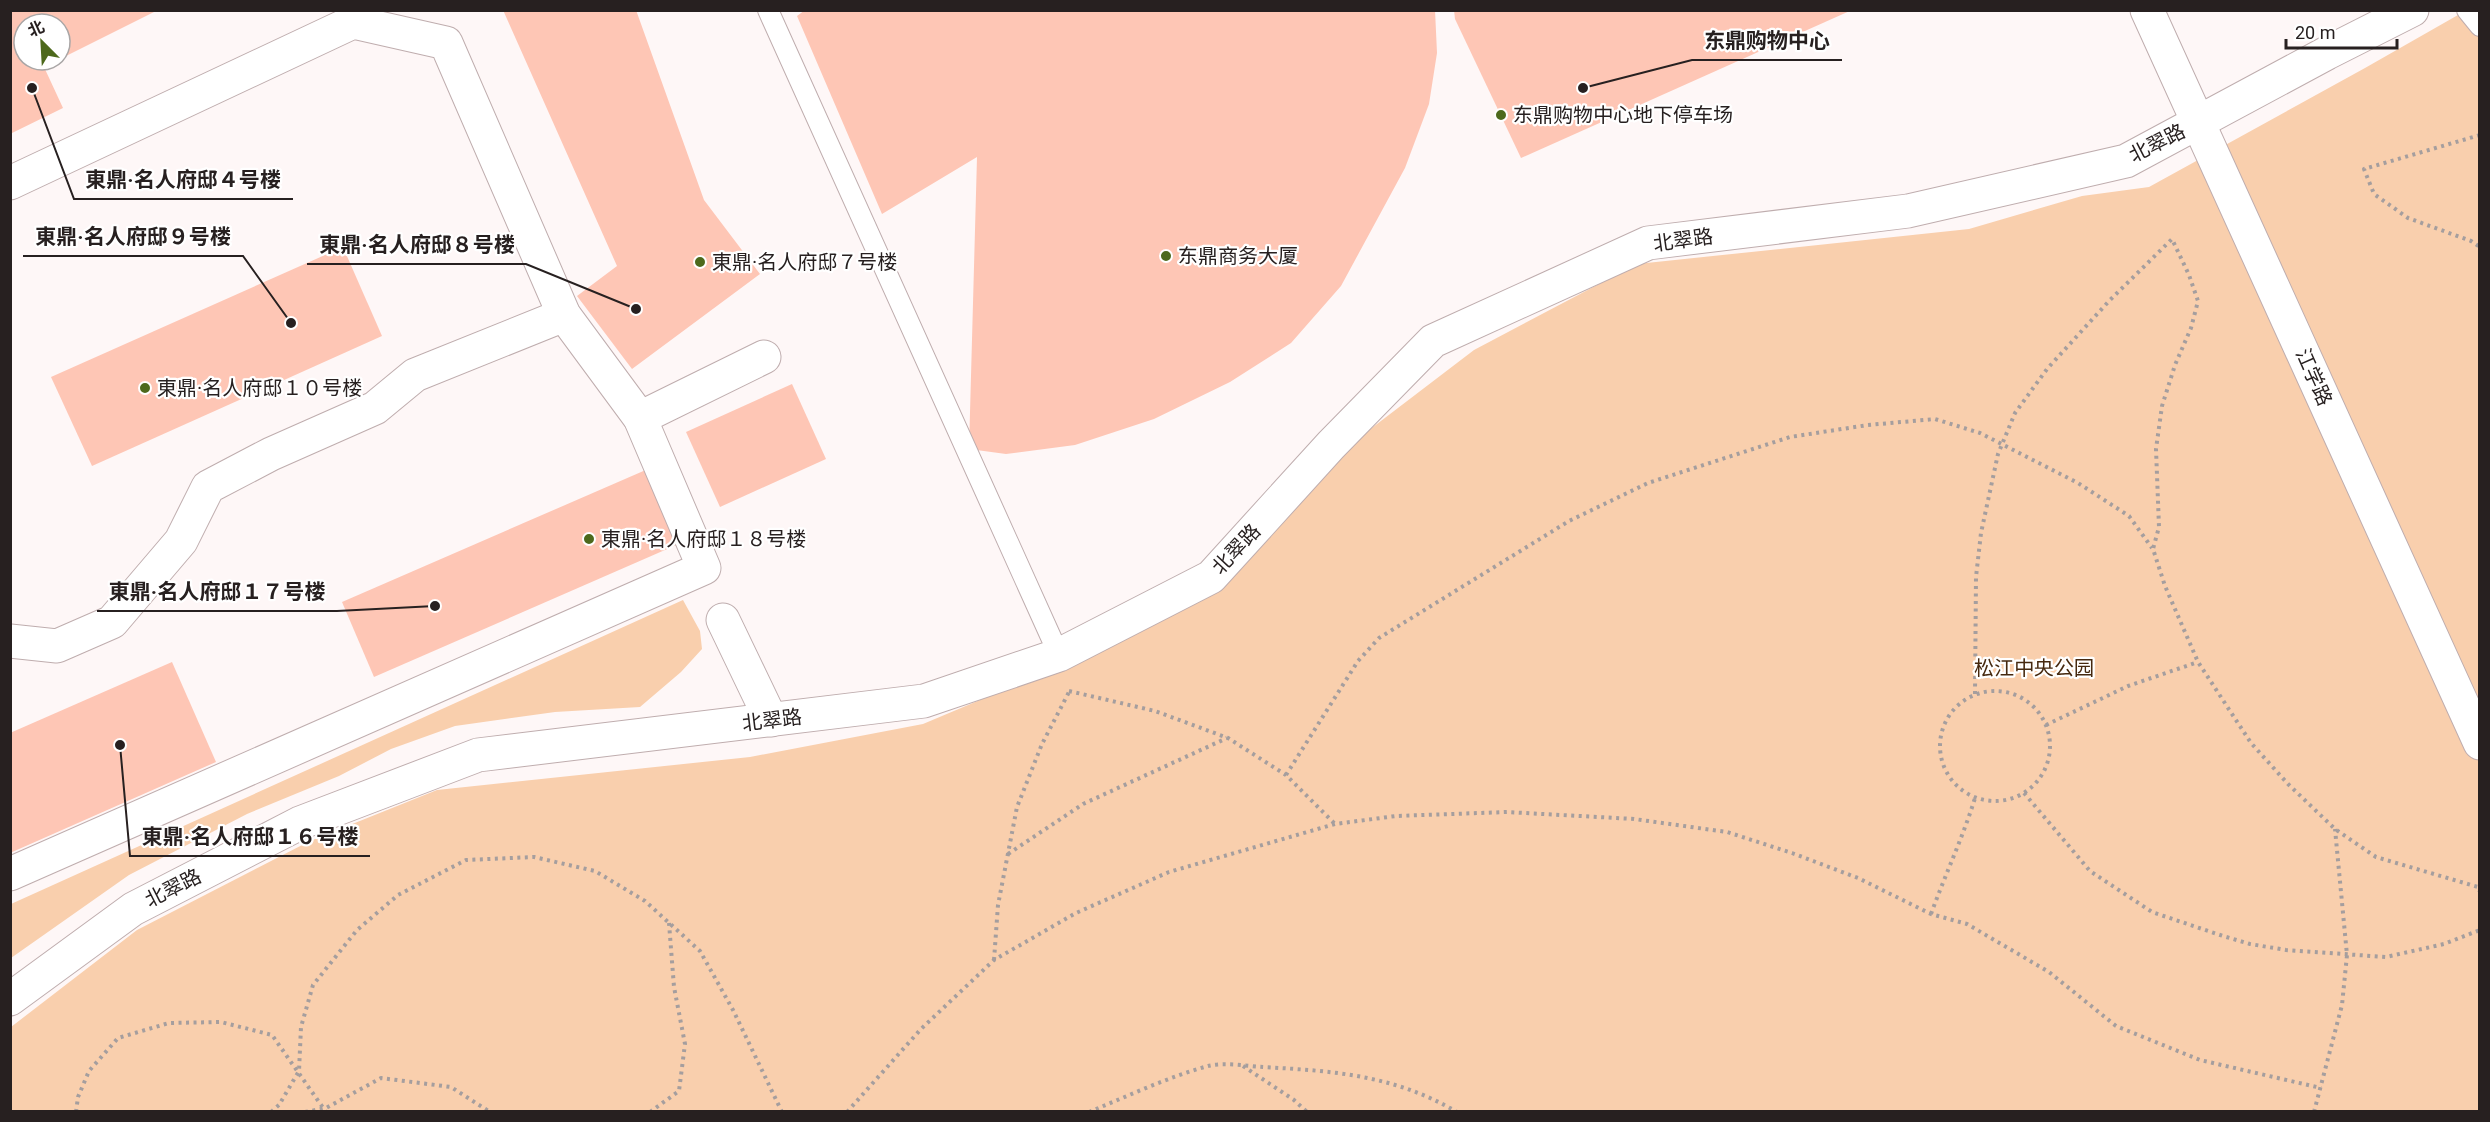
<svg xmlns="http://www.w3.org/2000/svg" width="2490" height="1122" font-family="Roboto,'Noto Sans SC',sans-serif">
<rect width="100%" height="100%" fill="#fef7f7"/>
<g fill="#f9cfad">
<polygon points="2465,11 2479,11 2479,1111 11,1112 11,1027 137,930 310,841 437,790 750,757 923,724 1135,635 1247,559 1356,440 1474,350 1637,264 1969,229 2082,196 2149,187 2365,68"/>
<polygon points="683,600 700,631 702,649 681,672 640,707 555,712 455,726 391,749 339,776 247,814 129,875 11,958 11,904"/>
</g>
<g fill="#fec6b5">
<polygon points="10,10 158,10 60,59 60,24 24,24 24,60 59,60 44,67 63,108 10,134"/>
<polygon points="503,10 636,10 704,200 760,274 632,369 577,296 617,266"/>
<polygon points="805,10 1435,10 1437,53 1429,104 1405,168 1341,286 1291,343 1230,382 1154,419 1075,445 1006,454 969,449 977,157 882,214 797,16"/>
<polygon points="1454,10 1852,10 1521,158 1455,19"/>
<polygon points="343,247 382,336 92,466 51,377"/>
<polygon points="792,384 826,459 720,507 686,432"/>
<polygon points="648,469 681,543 374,677 342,602"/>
<polygon points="172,662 216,762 10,853 10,733"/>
</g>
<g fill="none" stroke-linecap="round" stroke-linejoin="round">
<g stroke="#bfadae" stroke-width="22">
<g id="lane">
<polyline points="768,10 1059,655"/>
<polyline points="2467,10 2480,26"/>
</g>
</g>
<g stroke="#bfadae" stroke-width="35">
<g id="street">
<polyline points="10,183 353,22 446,43 564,315 640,418 704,568 10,874"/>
<polyline points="640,418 764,357"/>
<polyline points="723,620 771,720"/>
<polyline points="10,641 57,646 112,622 181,541 208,487 271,454 375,408 415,375 564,315"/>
<polyline points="10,999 133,909 300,823 478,755 924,701 1059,655 1211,577 1331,445 1433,341 1648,243 1908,211 2126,161 2327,53 2412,10"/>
</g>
</g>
<g stroke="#bfadae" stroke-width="35">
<polyline id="secondary" points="2147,10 2480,743"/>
</g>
<g stroke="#a59e9e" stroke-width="4" stroke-dasharray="3 4.5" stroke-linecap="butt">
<polyline points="2480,135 2364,169 2374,194 2408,218 2471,241 2480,247"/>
<polyline points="1069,691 1155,711 1228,738 1286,775 1335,824"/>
<circle cx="1995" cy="746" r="55"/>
<polyline points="1975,694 1976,577 1981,533 1998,454 2015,413 2047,369 2109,301 2172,239 2189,275 2198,301 2191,328 2175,365 2162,406 2156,449 2159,527 2153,549 2165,586 2198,662 2251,743 2288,784 2335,829 2376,857 2478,887 2480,892"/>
<polyline points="2046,725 2128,686 2198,662"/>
<polyline points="1286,775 1358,661 1379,638 1569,521 1648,483 1790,437 1868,425 1935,419 1980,433 2078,483 2129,516 2152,548"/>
<polyline points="2024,793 2090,871 2152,912 2223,936 2250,944 2286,950 2386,957 2444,944 2480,930"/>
<polyline points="1008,854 1083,804 1227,738"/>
<path d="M1931,914C1945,875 1963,837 1975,798"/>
<polyline points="994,960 998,905 1017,807 1042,744 1069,692"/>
<polyline points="1243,1066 1294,1100 1307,1112"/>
<polyline points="76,1112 78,1097 89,1071 118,1038 169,1023 221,1022 272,1035 326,1112"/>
<polyline points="271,1112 279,1105 299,1071 301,1027 313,985 357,930 398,895 466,860 534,857 595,871 645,901 700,951 733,1010 782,1112"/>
<polyline points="305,1112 326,1108 381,1078 451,1087 490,1112"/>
<polyline points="650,1112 679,1091 685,1044 674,987 669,923"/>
<polyline points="847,1112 921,1029 994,960 1076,913 1169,872 1335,824 1396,816 1507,812 1634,819 1727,832 1792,853 1858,878 1931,914 1967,924 2049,972 2116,1026 2200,1060 2321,1088"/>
<path d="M1089,1112C1128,1096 1168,1077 1208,1066C1224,1062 1247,1066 1263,1067C1334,1071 1394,1075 1457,1112"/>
<polyline points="2314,1112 2342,1005 2347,955 2335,829"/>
</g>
<use href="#lane" stroke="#fff" stroke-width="20"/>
<use href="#street" stroke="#fff" stroke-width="33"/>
<use href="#secondary" stroke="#fff" stroke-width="33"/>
</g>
<g fill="#4d691c" stroke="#fff" stroke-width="2">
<circle cx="1501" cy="115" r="6"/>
<circle cx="1166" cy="256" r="6"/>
<circle cx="700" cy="262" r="6"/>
<circle cx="145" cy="388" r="6"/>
<circle cx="589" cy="539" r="6"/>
</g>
<g text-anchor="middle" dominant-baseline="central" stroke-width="4.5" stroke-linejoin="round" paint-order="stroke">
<g font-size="20" fill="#272020" stroke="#fff" text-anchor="start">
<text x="1513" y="115">东鼎购物中心地下停车场</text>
<text x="1178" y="256">东鼎商务大厦</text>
<text x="712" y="262">東鼎·名人府邸７号楼</text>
<text x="157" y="388">東鼎·名人府邸１０号楼</text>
<text x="601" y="539">東鼎·名人府邸１８号楼</text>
</g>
<g font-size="20" fill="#272020" stroke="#fff">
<text transform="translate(2157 143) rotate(-27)">北翠路</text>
<text transform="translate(1683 240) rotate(-8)">北翠路</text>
<text transform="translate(2314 377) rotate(66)">江学路</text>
<text transform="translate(1236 549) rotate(-47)">北翠路</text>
<text transform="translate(772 720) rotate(-7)">北翠路</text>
<text transform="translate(173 888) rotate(-27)">北翠路</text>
</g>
<g font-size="20" fill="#46290f" stroke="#fff">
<text x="2034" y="668">松江中央公园</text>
</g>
</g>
<path fill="none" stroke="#272020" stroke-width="2" d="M1583 88L1692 60H1842M32 88L74 199H293M291 323L243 256H23M636 309L526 264H307M435 606L337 611H97M120 745L130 856H370"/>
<g fill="#272020" stroke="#fff" stroke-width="2">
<circle cx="1583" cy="88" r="6"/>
<circle cx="32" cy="88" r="6"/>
<circle cx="291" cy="323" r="6"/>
<circle cx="636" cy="309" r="6"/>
<circle cx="435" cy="606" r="6"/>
<circle cx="120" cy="745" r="6"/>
</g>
<g font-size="21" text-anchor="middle" font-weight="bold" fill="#272020" stroke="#fff" stroke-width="4.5" stroke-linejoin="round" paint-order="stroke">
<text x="1767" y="48">东鼎购物中心</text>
<text x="183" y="187">東鼎·名人府邸４号楼</text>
<text x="133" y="244">東鼎·名人府邸９号楼</text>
<text x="417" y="252">東鼎·名人府邸８号楼</text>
<text x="217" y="599">東鼎·名人府邸１７号楼</text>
<text x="250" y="844">東鼎·名人府邸１６号楼</text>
</g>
<rect width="2490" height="1122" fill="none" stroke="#272020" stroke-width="24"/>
<g transform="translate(42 42) rotate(336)"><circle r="28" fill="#ffffff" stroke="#a9a6a6" stroke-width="1.5"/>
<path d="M0-4.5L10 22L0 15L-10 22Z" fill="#4d691c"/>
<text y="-9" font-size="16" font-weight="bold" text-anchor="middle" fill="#272020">北</text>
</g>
<path d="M2286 39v9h111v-9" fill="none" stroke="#272020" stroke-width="3"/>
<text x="2295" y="39" font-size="18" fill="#272020" stroke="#ffffff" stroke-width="4.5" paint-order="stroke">20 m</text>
</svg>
